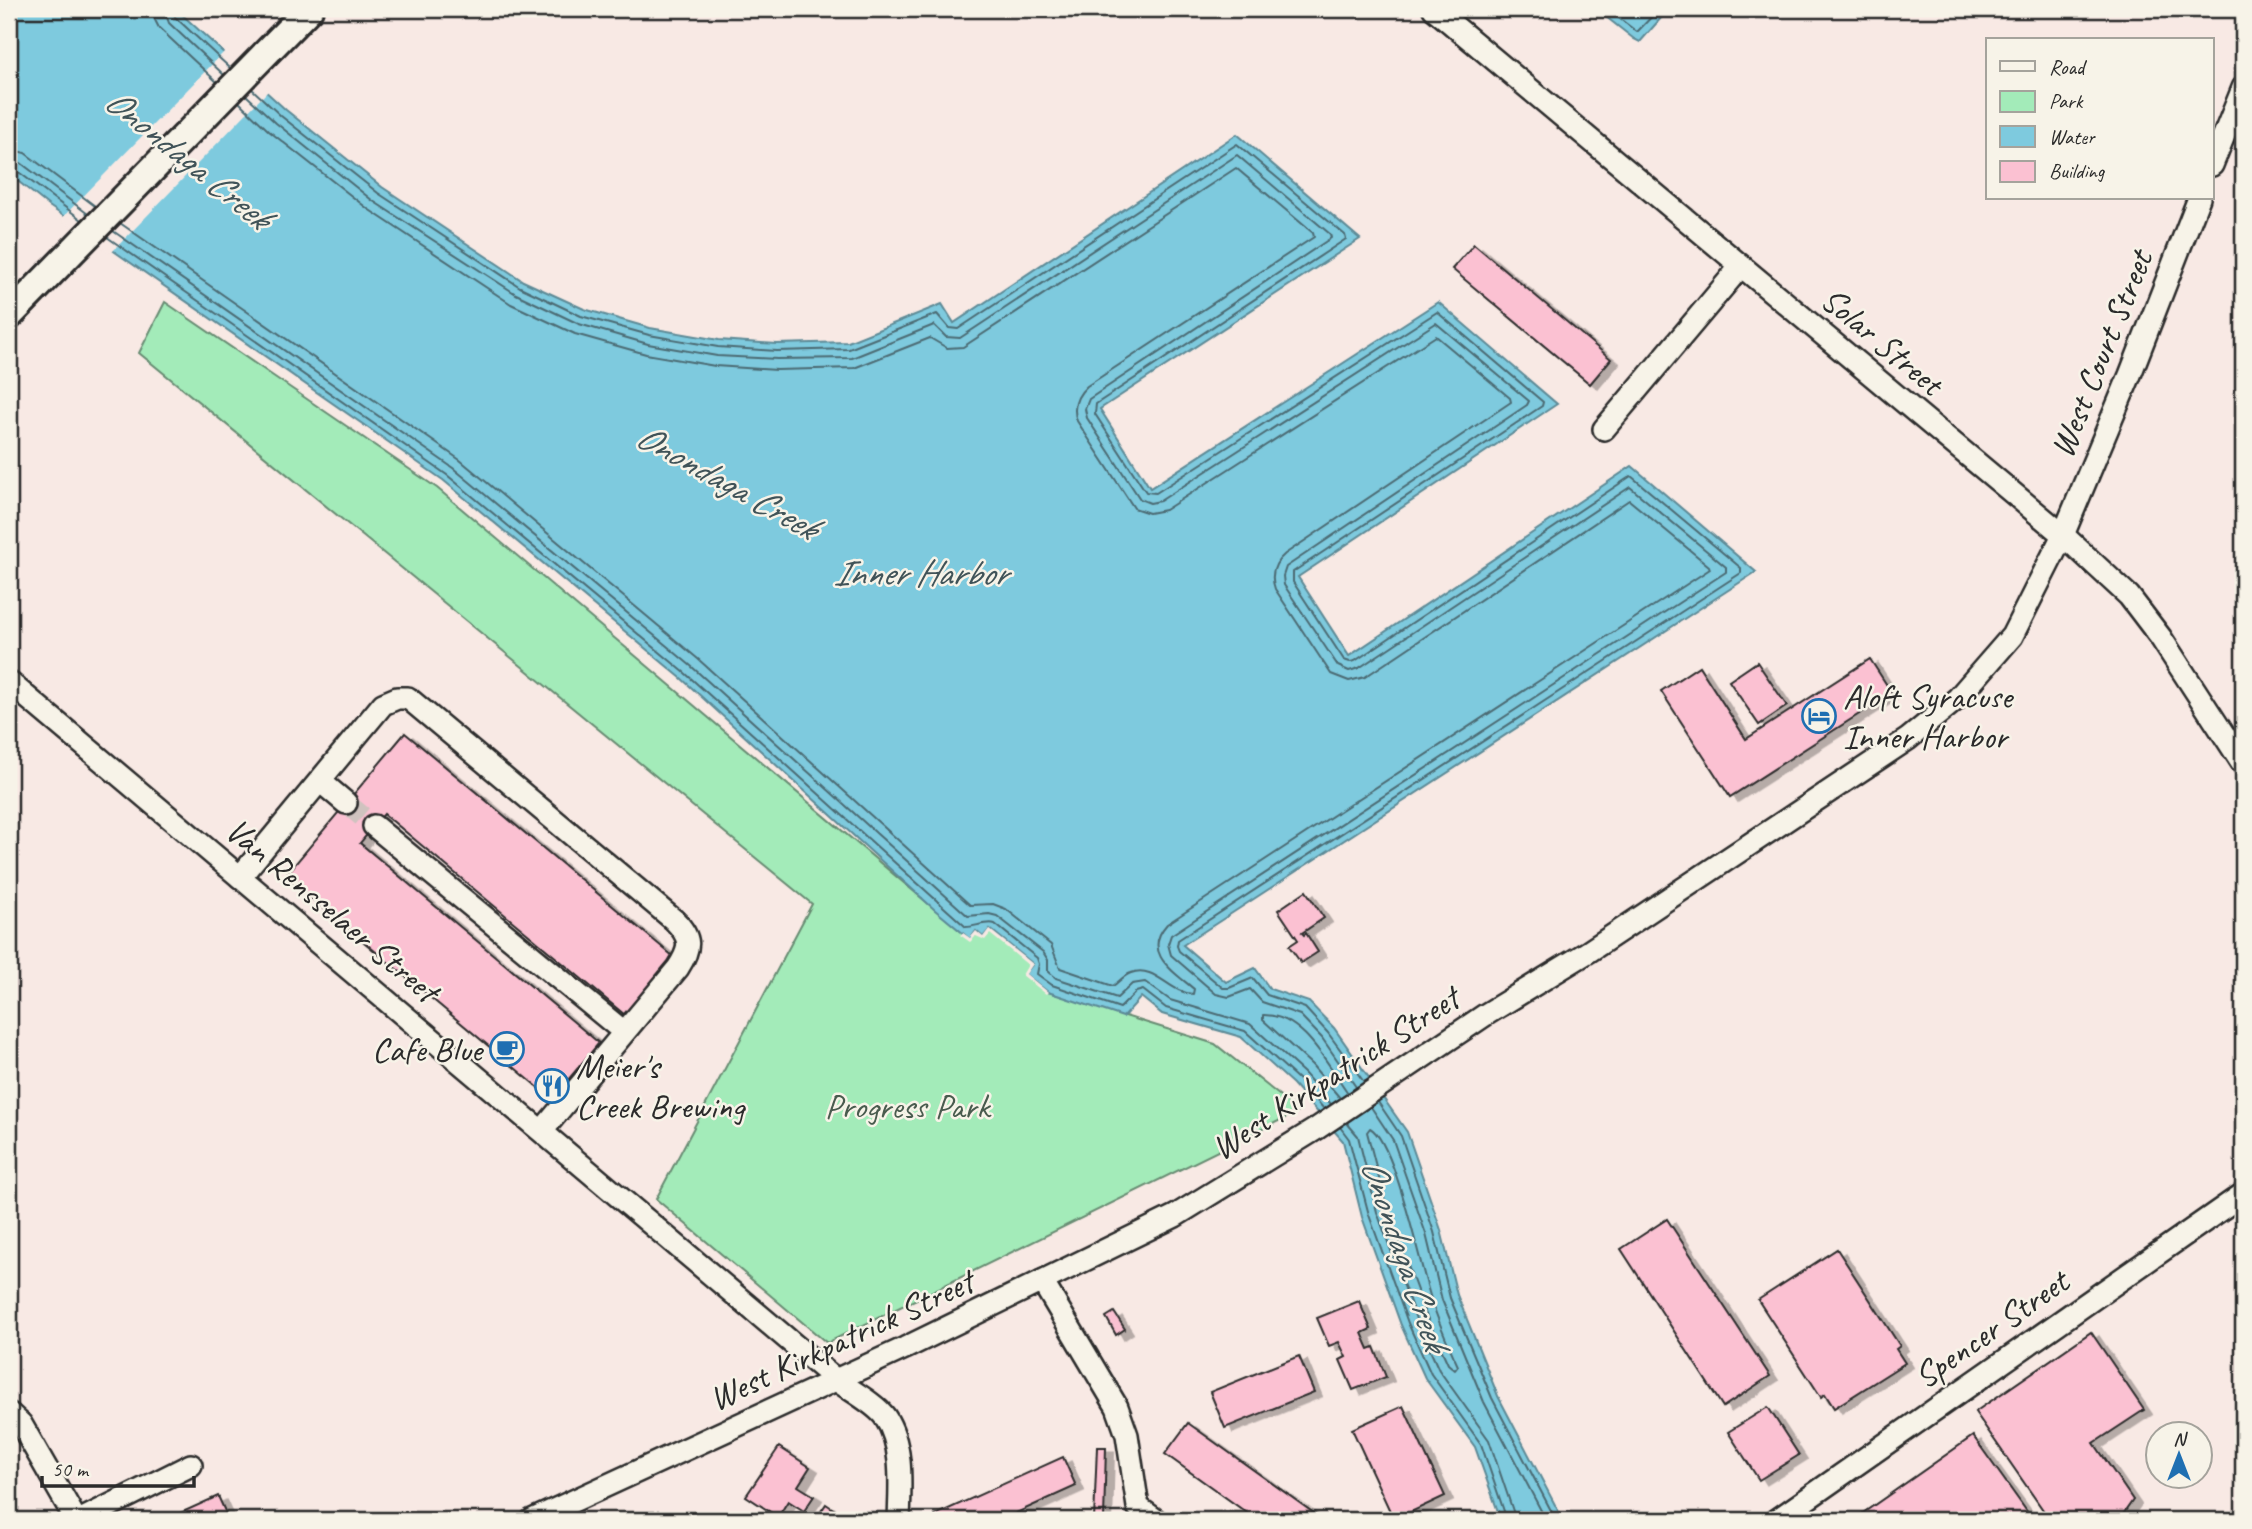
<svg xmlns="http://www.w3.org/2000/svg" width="2252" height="1529" font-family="Caveat,sans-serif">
<defs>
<filter id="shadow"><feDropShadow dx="8" dy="4.5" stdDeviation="0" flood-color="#0004"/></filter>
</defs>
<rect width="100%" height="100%" fill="#f8e9e4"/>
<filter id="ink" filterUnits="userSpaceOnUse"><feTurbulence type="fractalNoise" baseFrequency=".0143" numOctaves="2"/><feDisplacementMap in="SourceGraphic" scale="14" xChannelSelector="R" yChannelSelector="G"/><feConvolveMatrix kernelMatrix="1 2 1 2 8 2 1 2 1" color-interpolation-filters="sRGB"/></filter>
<g filter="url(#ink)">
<polygon fill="#a3ebb9" stroke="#678b72" stroke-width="2" points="165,302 437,488 969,938 989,929 1033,964 1048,992 1215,1044 1299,1111 827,1343 656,1199 812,904 139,353"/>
<g fill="#7ecade" stroke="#5d8a96" stroke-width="2">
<polygon points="9,9 176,9 286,110 382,187 523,281 584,309 650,328 719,340 777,344 848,342 942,304 954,323 1237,134 1360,239 1100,409 1150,488 1438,302 1557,404 1298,577 1349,656 1632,466 1756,572 1183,945 1226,982 1255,968 1270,989 1309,1002 1334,1028 1407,1132 1441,1230 1457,1295 1498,1396 1563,1520 1501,1520 1475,1447 1425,1378 1401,1325 1362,1217 1343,1141 1293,1084 1241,1037 1162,1014 1141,997 1123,1017 1048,992 1025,974 1033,964 990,929 983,937 976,931 970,939 935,910 681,678 443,480 49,206 9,174"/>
<polygon points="1596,9 1669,9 1640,42 1634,39"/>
</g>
<g fill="#f8e9e4">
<polygon points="226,50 269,90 111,253 61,219"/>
<polygon points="989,929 1033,964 1026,974 1048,992 1046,994 1022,975 1028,965 990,934 985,940 976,936 970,942 960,935 963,933 970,938 976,931 983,937"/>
</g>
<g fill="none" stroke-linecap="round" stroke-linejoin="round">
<g stroke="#4c6b73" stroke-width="2">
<polyline points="153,9 154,18 159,28 217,82"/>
<polyline points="164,9 169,23 224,75"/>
<polyline points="173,9 175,17 230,68"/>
<polyline points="1607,9 1637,32 1659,9"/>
<polyline points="252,89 281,116 378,193 520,287 581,316 649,335 718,347 777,351 849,349 937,314 949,328 958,329 1237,144 1345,235 1346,239 1096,404 1095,414 1146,492 1156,493 1437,312 1543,402 1542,406 1293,572 1293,582 1344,660 1350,662 1355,661 1631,476 1741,568 1741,573 1178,940 1177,946 1179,951 1223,988 1229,988 1253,978 1267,995 1305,1008 1328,1033 1364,1082"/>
<polyline points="246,95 276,123 373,201 516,294 579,324 648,344 717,356 777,359 852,358 934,325 946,337 960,338 1237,155 1330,234 1331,238 1089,399 1085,409 1087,418 1140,499 1150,503 1160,501 1436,323 1529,401 1527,405 1286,567 1283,576 1284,585 1338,666 1349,671 1359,668 1630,487 1726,567 1726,572 1171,935 1168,944 1171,955 1216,994 1229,997 1250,989 1262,1002 1300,1015 1322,1038 1356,1087"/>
<polyline points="9,149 25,153 95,206"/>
<polyline points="9,160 21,163 88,214"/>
<polyline points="9,169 16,170 82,220"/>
<path d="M120,223L460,460L698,659L970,905L993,904L1006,909L1051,945L1060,968L1113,986C1119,982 1124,975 1131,973C1155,964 1169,993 1193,994L1194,989C1174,972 1141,953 1167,924L1710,569L1709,566L1629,500L1365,677L1349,681L1331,674L1275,589C1270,575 1273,564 1285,554L1511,402L1510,398L1436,336L1165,510L1149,513L1134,508L1077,421C1072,407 1076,396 1087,386L1314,237L1313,233L1236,168L963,347L947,348L930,338L854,368L777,370L715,366L646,354L575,334L511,304L368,209L269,131L239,102"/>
<polyline points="113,231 453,468 691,666 968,916 989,914 997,916 1043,952 1048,960 1048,971 1056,978 1117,998 1132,984 1145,982 1170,1000 1250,1024 1304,1073 1331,1104"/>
<path d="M107,237L447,475L685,673L966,927C975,927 987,921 995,924L1037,958L1039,964L1037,974L1052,985L1120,1008L1136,992L1143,990L1166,1008L1245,1031L1298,1079L1324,1109"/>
<path d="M1340,1098L1312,1065L1263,1020V1015C1303,1014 1327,1064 1348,1093"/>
<polyline points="1378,1102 1401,1136 1434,1232 1450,1298 1492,1398 1556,1520"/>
<polyline points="1371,1107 1393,1140 1426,1234 1442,1300 1484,1402 1546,1520"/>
<polyline points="1347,1123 1358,1136 1377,1212 1416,1319 1439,1370 1489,1440 1516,1520"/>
<polyline points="1340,1127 1349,1139 1369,1215 1408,1323 1431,1374 1481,1444 1507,1520"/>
<path d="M1370,1128C1396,1142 1421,1273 1433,1305C1440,1326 1449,1346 1458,1366L1455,1370L1448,1364L1426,1315L1387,1209L1367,1132Z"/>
</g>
</g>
<g fill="#fbc1d2" stroke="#2b2b2b" stroke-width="2" filter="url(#shadow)">
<polygon points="1474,244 1611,359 1590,384 1452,269"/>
<polygon points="1870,659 1892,693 1730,797 1661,691 1699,666 1746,739"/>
<polygon points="1757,662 1787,706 1759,725 1729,681"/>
<polygon points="405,733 674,957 625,1015 384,814 360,843 599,1043 552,1099 285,876"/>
<polygon points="1306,891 1324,918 1302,933 1304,935 1306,933 1318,952 1301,963 1289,946 1298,940 1278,910"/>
<polygon points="1667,1219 1770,1376 1723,1407 1621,1249"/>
<polygon points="1837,1249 1900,1346 1896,1349 1905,1363 1834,1408 1825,1394 1821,1397 1758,1300"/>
<polygon points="1359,1301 1371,1329 1362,1333 1369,1349 1374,1347 1386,1377 1353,1390 1340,1360 1346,1357 1339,1342 1329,1346 1317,1318"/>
<polygon points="1114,1312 1125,1329 1116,1335 1106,1317"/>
<polygon points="2091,1332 2144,1410 2094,1443 2133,1500 2119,1520 2050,1520 1975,1412"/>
<polygon points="1299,1356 1314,1392 1225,1428 1210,1392"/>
<polygon points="1403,1406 1445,1496 1394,1520 1352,1429"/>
<polygon points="1768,1407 1799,1455 1759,1480 1728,1432"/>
<polygon points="1188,1423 1322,1519 1321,1520 1257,1520 1165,1454"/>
<polygon points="1973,1436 2033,1520 1853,1520"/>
<polygon points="779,1447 810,1467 798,1486 814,1496 804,1511 788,1501 778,1517 746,1496"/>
<polygon points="1097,1447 1106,1447 1104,1520 1094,1520"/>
<polygon points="1063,1457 1076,1486 1001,1520 937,1520 935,1515"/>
<polygon points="218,1496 229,1520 165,1520"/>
<polygon points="826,1504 850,1520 815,1520"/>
</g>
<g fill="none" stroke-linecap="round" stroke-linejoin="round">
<polyline stroke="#cfc3bf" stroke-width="21" stroke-dasharray="21 10" stroke-linecap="butt" points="346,803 374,826"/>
<g stroke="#2b2b2b" stroke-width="26">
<g id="minor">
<polyline points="1434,9 2063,535 2129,596 2161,638 2243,764"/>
<polyline points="2212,165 2243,88"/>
<polyline points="1604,429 1741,266"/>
<path d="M9,682L836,1380C850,1390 876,1404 885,1417C904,1445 900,1488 899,1520"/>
<polyline points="320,781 346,803"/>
<polyline points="374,826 624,1032"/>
<path d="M240,877L383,704L397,698H408L674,920C692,938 691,948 678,968L542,1131"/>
<polyline points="1042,1281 1117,1407 1127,1435 1138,1507 1156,1520"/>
<polyline points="9,1413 21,1424 76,1520"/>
<polyline points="81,1520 191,1465"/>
<polyline points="532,1520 905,1348 1175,1216 1316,1129 1485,1015 1588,952 1908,739 1958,698 2012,636 2063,535 2130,375 2199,198"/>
<polyline points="1777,1520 2243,1194"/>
</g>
</g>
<g stroke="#2b2b2b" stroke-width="32">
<polyline id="major" points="9,316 309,9"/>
</g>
<use href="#minor" stroke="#f7f3e8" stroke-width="21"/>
<use href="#major" stroke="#f7f3e8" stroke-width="26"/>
</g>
</g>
<defs>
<g id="hotel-ring" transform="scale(1.75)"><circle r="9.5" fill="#f7f3e8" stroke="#1f6fb2" stroke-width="1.5"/><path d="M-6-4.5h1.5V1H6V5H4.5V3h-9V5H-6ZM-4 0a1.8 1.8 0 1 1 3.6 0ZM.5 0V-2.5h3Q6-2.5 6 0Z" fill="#1f6fb2"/></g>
<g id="cafe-ring" transform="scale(1.75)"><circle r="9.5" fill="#f7f3e8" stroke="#1f6fb2" stroke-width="1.5"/><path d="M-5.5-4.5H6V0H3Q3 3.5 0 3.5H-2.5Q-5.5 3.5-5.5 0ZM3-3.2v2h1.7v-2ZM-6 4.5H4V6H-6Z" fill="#1f6fb2"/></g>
<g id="restaurant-ring" transform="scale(1.75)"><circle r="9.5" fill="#f7f3e8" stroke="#1f6fb2" stroke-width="1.5"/><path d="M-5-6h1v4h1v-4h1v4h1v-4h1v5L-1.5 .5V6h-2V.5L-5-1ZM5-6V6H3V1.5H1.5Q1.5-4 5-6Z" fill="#1f6fb2"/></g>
</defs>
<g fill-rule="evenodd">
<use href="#hotel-ring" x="1819" y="716"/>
<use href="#cafe-ring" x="507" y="1049"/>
<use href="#restaurant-ring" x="552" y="1086"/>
</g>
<g text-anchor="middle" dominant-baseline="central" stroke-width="5" stroke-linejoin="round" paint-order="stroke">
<g font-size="35" fill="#2b2b2b" stroke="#f7f3e8">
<text transform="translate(1882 341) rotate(40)">Solar Street</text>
<text transform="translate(2101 354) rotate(-68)">West Court Street</text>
<text transform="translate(332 910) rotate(40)">Van Rensselaer Street</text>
<text transform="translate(1335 1073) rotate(-33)">West Kirkpatrick Street</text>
<text transform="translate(1991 1329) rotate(-35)">Spencer Street</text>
<text transform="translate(841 1340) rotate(-25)">West Kirkpatrick Street</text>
</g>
<g font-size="35" fill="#2b2b2b" stroke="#f7f3e8" text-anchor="start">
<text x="1843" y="696">Aloft Syracuse<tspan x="1843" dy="40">Inner Harbor</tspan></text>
<text x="482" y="1049" text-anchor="end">Cafe Blue</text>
<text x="576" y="1066">Meier's<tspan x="576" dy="40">Creek Brewing</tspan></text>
</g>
<g font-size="35" fill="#495b4e" stroke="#f7f3e8">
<text x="907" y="1106">Progress Park</text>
</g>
<g font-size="37" font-style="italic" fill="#405358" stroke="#f7f3e8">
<text transform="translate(188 158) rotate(39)">Onondaga Creek</text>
<text transform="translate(727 481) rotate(29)">Onondaga Creek</text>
<text x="920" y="572">Inner Harbor</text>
<text transform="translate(1405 1254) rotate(71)">Onondaga Creek</text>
</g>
</g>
<rect width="2252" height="1529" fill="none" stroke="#f7f3e8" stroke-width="35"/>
<rect x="18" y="18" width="2217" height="1494" fill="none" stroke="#2b2b2b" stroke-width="2.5" filter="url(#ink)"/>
<rect x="1986" y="38" width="228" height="161" fill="#f7f3e8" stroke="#a5a39c" stroke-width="2"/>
<rect x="2000" y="61" width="35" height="10" fill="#f7f3e8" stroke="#a5a39c" stroke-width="2"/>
<text x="2049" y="74" font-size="21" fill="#2b2b2b">Road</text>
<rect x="2000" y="91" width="35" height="21" fill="#a3ebb9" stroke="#a5a39c" stroke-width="2"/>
<text x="2049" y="108" font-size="21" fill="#2b2b2b">Park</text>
<rect x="2000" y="126" width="35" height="21" fill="#7ecade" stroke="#a5a39c" stroke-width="2"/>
<text x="2049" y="144" font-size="21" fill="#2b2b2b">Water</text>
<rect x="2000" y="161" width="35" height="21" fill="#fbc1d2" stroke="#a5a39c" stroke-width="2"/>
<text x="2049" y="178" font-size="21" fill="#2b2b2b">Building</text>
<g transform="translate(2179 1455)"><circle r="33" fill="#f7f3e8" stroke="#a5a39c" stroke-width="2"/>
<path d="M0-5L12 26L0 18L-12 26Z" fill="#1f6fb2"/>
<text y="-10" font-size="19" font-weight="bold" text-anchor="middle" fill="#2b2b2b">N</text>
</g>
<path d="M42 1476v10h152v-10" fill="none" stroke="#2b2b2b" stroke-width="3.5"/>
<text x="52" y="1476" font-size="21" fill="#2b2b2b" stroke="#f7f3e8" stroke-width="5" paint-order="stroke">50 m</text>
</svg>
